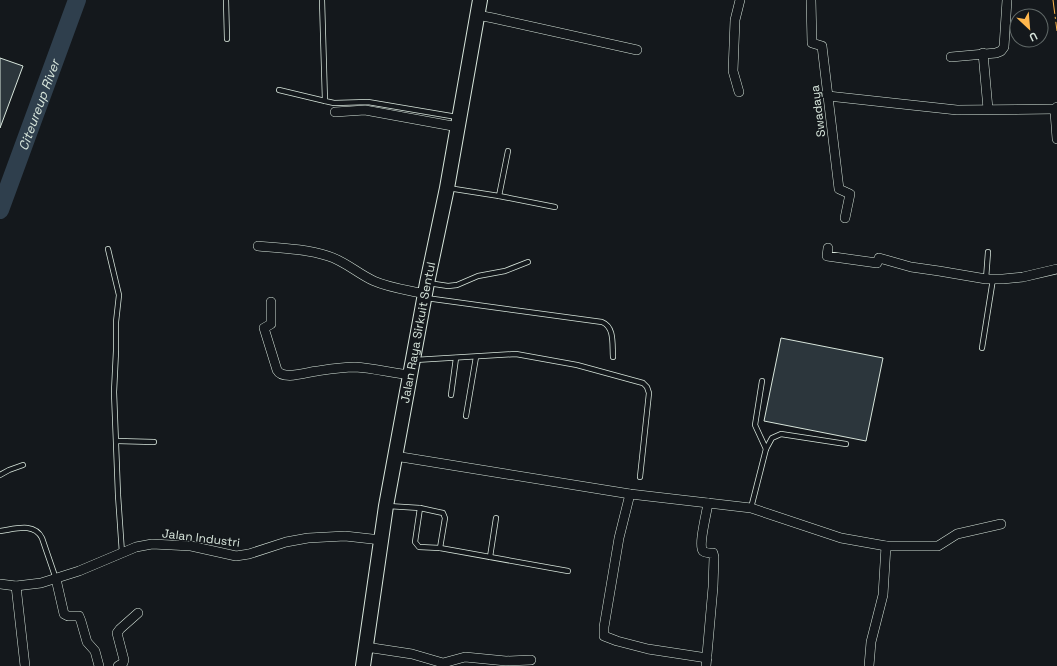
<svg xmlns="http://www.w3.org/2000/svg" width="1057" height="666" font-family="'Space Grotesk',sans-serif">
<rect width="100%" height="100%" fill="#14181c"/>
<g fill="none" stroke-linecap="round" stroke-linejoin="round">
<path stroke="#2f3f4d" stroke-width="18" id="s1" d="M0,210L77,0"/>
</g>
<g fill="#2c363c" stroke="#d8e6dc">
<polygon points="0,58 23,66 0,128"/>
<polygon points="781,338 883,358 866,441 764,421"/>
</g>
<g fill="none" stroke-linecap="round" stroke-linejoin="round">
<g stroke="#d8e6dc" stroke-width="6">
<g id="service">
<polyline points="226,0 227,39"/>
<polyline points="322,0 325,101 334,103 368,102 457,117"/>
<polyline points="279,90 325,101"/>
<polyline points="448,188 499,196 508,151"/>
<polyline points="499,196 555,207"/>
<polyline points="108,249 119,295 116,322 116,351 114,392 118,495 122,553"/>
<polyline points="986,279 988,252"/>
<polyline points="428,283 448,286 457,285 478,276 505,271 528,262"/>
<path d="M426,298L602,322C615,327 612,345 613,357"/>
<polyline points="982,348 993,279"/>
<polyline points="415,360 516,354 577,365 643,383 647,387 649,393 640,477"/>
<polyline points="451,395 456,358"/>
<polyline points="466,416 476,357"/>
<polyline points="117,441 154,442"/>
<polyline points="766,449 772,438 781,434 846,444"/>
<polyline points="0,475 9,470 23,465"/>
<polyline points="388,506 420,508 443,513 445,518 440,548"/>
<polyline points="420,508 415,542 419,547 440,548 568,571"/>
<polyline points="751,508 766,449 755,425 762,381"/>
<path d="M0,531C15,529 34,522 42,538L56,579"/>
<polyline points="490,557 496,518"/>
</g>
</g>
<g stroke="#d8e6dc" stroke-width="10">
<g id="minor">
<polyline points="811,0 812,43 822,46 839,189 850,194 845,218"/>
<polyline points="477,15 493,18 637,50"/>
<polyline points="983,53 988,109"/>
<polyline points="951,57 996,53 1001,51 1004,47 1007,0"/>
<polyline points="739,92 733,71 735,20 740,0"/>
<polyline points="828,96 957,110 1055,109"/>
<polyline points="1057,107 1055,112 1057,139"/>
<polyline points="335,112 365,110 458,127"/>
<path d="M258,246C281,248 306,249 328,256C345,261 358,274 374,281C390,288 408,290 425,294"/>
<polyline points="828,248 827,256 877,263 879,258 911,267 939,271 986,279 1003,279 1023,277 1057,269"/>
<path d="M271,302V324L264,328L277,370C283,381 307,372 317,371C330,369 342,367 355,367C373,368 392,373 410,375"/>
<polyline points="395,456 630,494 751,508 841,538 886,546 938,546 957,534 1001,524"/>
<polyline points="630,494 619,538 604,627 604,636 617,641 648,649 707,658"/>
<polyline points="56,579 64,614 68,616 79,616 81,621 87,642 95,651 99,666"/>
<polyline points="0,584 16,586 41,583 79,571 136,547 152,544 191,546 236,556 249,554 286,542 308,538 345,536 381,540"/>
<polyline points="16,586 25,666"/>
<polyline points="366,647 412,654 443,663 465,657 506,661 531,660"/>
<polyline points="118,666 123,663 124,660 117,633 120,629 138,613"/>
<path d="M706,666L713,587L714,557L713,553C710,553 705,553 703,551C698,545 707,512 708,503"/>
<polyline points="869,666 871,642 883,595 886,546"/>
</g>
</g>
<g stroke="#d8e6dc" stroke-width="16">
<g id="primary">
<path id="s2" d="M363,666L386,506L427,283L447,188L480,0"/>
</g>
</g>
<use href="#service" stroke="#14181c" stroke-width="4.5"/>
<use href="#minor" stroke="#14181c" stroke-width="9"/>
<use href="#primary" stroke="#14181c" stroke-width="14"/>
<polyline stroke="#ffb74d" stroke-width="1" stroke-dasharray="14 3 2 3" stroke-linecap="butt" points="1053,0 1057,31"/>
</g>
<g text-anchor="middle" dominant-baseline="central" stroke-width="3" stroke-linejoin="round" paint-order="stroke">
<g font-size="12" fill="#d8e6dc" stroke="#14181c">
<text transform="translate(818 111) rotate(-97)">Swadaya</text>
<text stroke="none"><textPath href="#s2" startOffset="338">Jalan Raya Sirkuit Sentul</textPath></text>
<text transform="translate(201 538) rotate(7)">Jalan Industri</text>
</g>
<g font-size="13" font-style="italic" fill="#d8e6dc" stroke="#14181c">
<text stroke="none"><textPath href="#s1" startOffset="112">Citeureup River</textPath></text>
</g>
</g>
<g transform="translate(1029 28) rotate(154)"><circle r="19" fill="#14181c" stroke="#626a69"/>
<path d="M0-3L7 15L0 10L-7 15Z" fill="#ffb74d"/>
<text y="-6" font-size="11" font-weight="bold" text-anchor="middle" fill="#d8e6dc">U</text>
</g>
</svg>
